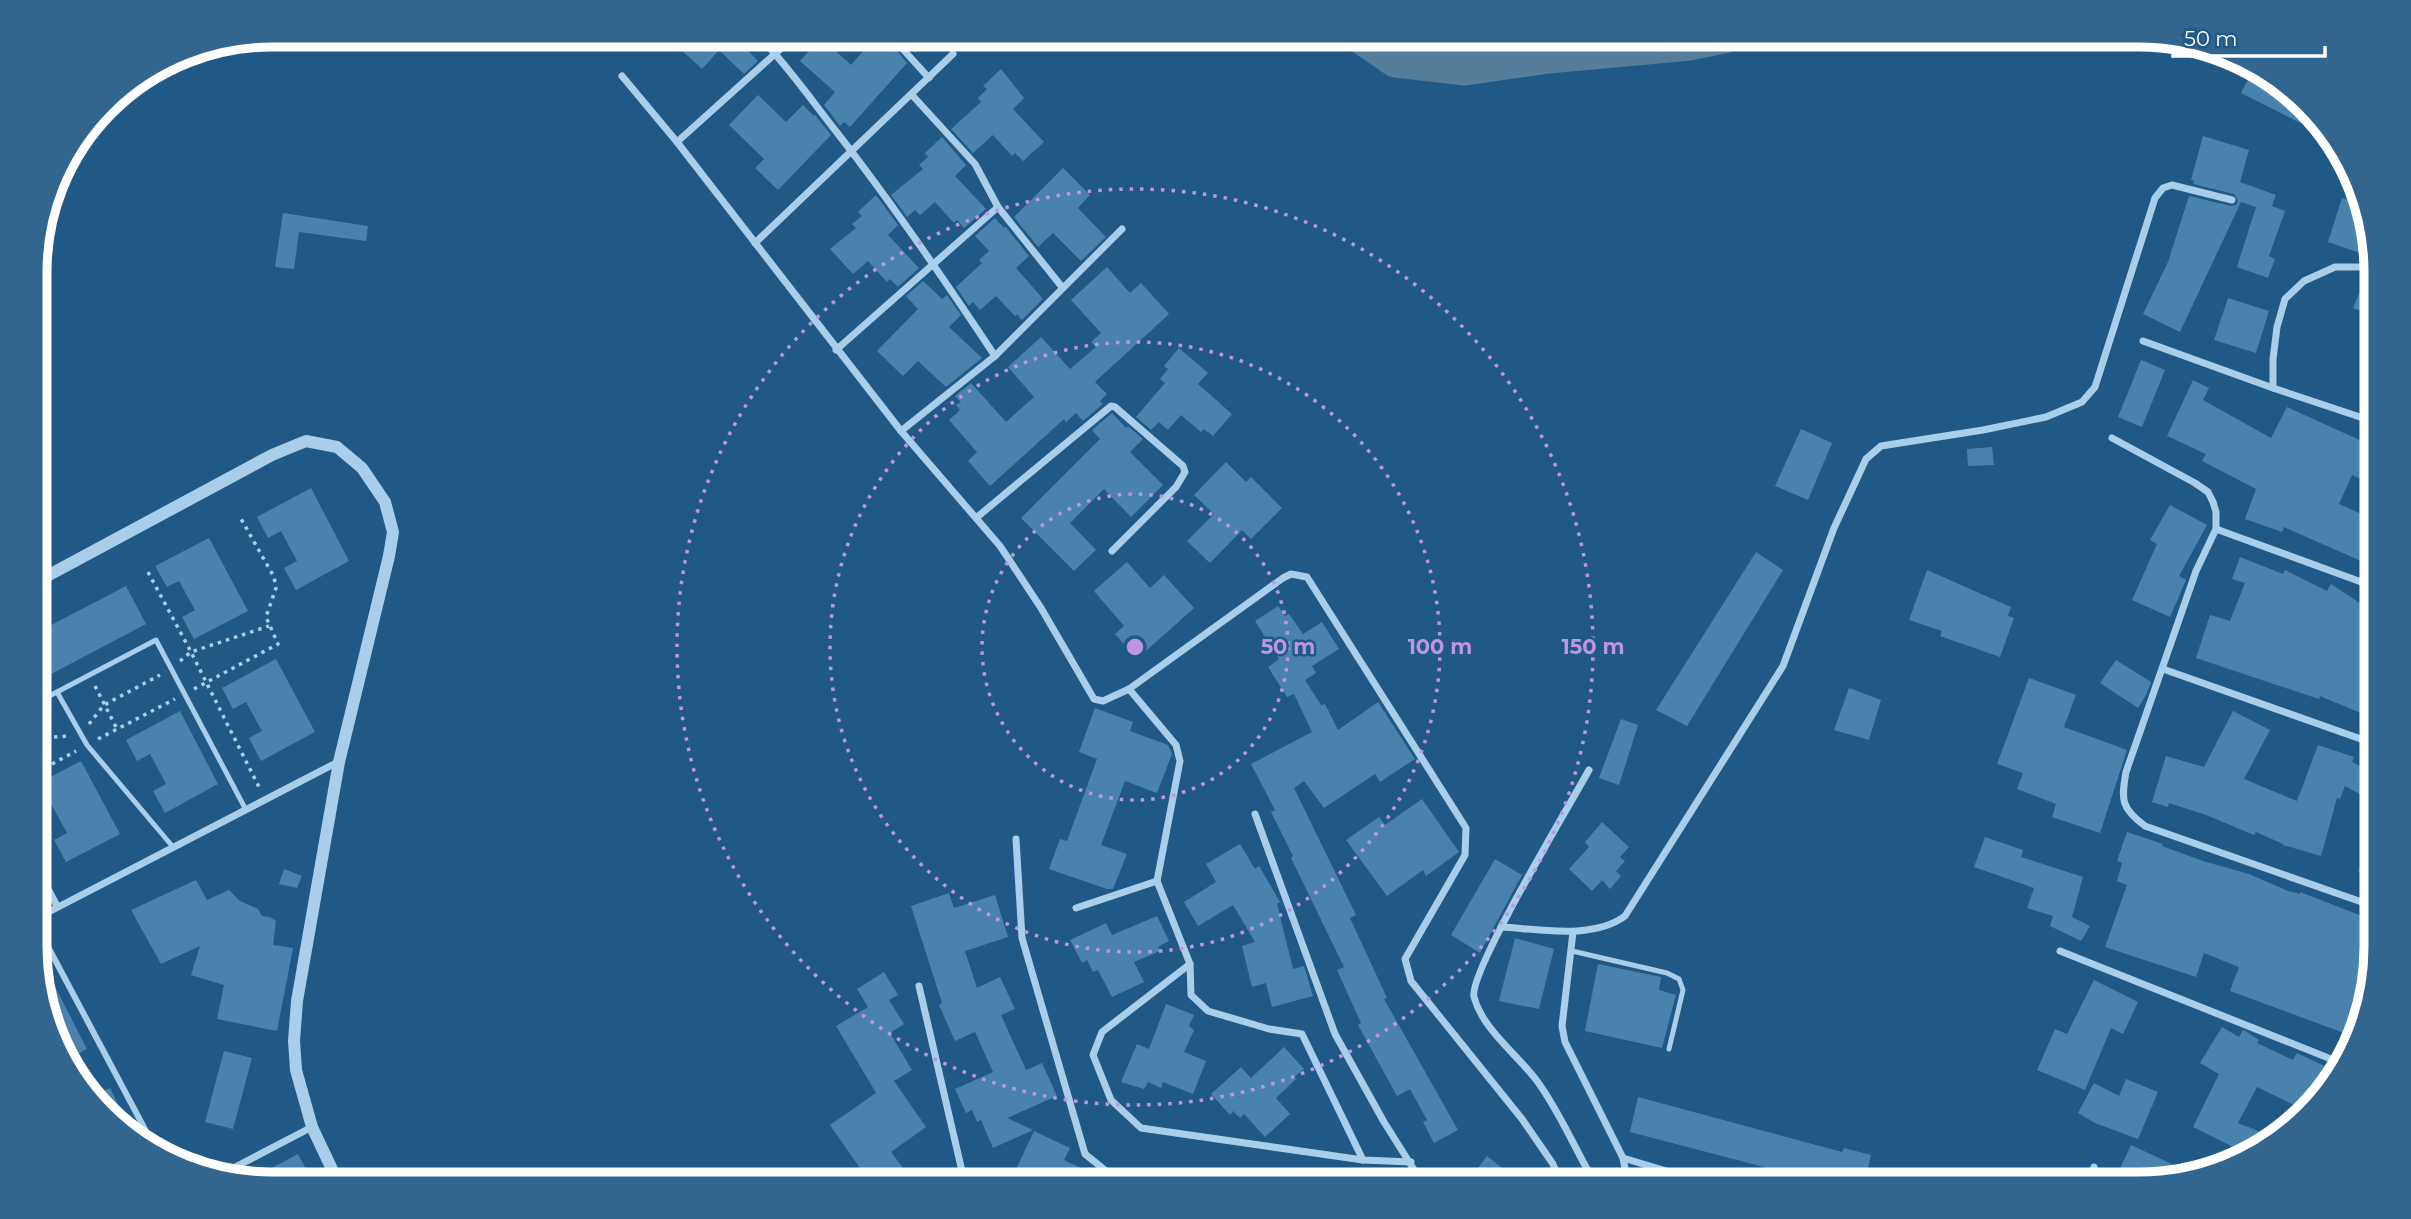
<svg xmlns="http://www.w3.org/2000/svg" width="2411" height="1219" font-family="Montserrat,sans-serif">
<rect width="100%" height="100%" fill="#205985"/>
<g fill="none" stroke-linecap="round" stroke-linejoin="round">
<polyline stroke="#557d9c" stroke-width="37" points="1361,35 1396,59 1465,67 1548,55 1690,42 1724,35"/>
</g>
<g fill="#4983ad">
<polygon points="687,35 733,35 758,61 744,74 719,50 702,69 677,46"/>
<polygon points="877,35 884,35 907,63 850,127 844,122 840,126 824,105 835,92 800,61 821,38 851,65"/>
<polygon points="898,35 931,35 915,53"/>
<polygon points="2254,68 2320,126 2316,131 2241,93"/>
<polygon points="1001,69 1024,98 1013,109 1044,142 1023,161 1015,153 1012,156 993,135 973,153 951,129 981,102 978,98 987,89 983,86"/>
<polygon points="758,95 786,122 803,105 814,116 815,115 831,135 778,190 755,168 764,159 729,125"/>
<polygon points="2203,136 2249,150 2240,182 2276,195 2272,206 2285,211 2269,256 2275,259 2268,278 2237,267 2256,207 2241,202 2180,332 2143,314 2168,262 2189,196 2231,206 2236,205 2238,201 2234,194 2193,184 2194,181 2191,180"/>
<polygon points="942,137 966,165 955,176 986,209 964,228 957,220 954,223 935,202 920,215 915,210 907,217 891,195 923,169 919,165 928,157 925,153"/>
<polygon points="1063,168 1090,195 1078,208 1106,237 1081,261 1053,233 1038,247 1014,217"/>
<polygon points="876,195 898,225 888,235 919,268 898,287 890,279 887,282 868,261 853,274 830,249 856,228 852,224 862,216 858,212"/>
<polygon points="2342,198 2360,204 2372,236 2366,255 2328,242"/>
<polygon points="283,213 368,226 366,241 299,232 294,269 275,267"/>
<polygon points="995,218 1004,228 1005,226 1029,256 1016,268 1043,299 1022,320 1017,314 1015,316 996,296 980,310 973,302 969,306 956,287 982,263 979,260 989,251 975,236"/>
<polygon points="1107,267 1130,293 1141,283 1169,314 1095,382 1107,394 1100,401 1103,404 1083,421 1076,413 1066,422 1064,419 990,486 968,461 977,452 949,420 960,410 956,405 961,402 955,396 971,383 1006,422 1034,397 1008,367 1041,337 1070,369 1096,347 1091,342 1101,333 1071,300"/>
<polygon points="2368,273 2374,273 2374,316 2353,308"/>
<polygon points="923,281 942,299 947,295 961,315 949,327 982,358 946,387 918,361 903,376 877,351 918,309 906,296"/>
<polygon points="2228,298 2269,311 2256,353 2214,340"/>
<polygon points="1179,348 1208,373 1198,384 1232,414 1213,436 1204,429 1201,432 1181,415 1168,430 1159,422 1151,430 1136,417 1165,383 1160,379 1168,369 1164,366"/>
<polygon points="2141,360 2165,370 2142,427 2118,417"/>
<polygon points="2193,380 2209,388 2203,400 2271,438 2287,407 2375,447 2375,485 2352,475 2339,504 2375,520 2375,561 2363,557 2361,561 2284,527 2282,532 2245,519 2256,489 2202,461 2206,454 2167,436"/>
<polygon points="1112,413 1126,428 1128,426 1143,439 1130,452 1163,485 1131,517 1104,489 1070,523 1096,550 1074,571 1021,518 1100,439 1092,430"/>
<polygon points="1801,429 1832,443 1808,500 1775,486"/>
<polygon points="1992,447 1994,465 1968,466 1967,449"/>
<polygon points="1226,462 1246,482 1251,477 1282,508 1251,539 1242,530 1210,563 1187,541 1214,514 1194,495"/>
<polygon points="311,488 349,561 296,590 284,568 297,561 281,531 268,538 257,517"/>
<polygon points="2170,505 2207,525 2179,576 2186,580 2170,617 2132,600 2157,544 2150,540"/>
<polygon points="209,538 248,611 194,639 182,617 195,610 179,581 167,587 155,566"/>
<polygon points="1756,552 1783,570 1687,726 1656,710"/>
<polygon points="2240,557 2283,574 2285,570 2327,591 2331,584 2375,613 2375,719 2320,696 2319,699 2196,658 2210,615 2230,621 2245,583 2232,579"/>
<polygon points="1127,562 1150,588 1164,575 1194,608 1137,659 1115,634 1124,626 1094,591"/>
<polygon points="1927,570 2011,607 2008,616 2014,618 2000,657 1940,636 1942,631 1909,620"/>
<polygon points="126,586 146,624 36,682 36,633"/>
<polygon points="1278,606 1285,616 1289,614 1303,634 1322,622 1339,649 1312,666 1316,673 1305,680 1321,705 1325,704 1338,730 1378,702 1415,759 1380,782 1375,774 1324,808 1304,781 1294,788 1356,915 1350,918 1387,998 1384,999 1458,1130 1434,1143 1423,1122 1427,1120 1410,1089 1397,1096 1358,1025 1361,1023 1337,970 1344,967 1291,858 1293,856 1271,812 1275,810 1251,764 1312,732 1294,694 1287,697 1268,667 1279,659 1255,621"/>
<polygon points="276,659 315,732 261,761 249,738 262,731 246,702 233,709 222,688"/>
<polygon points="2116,660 2151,682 2146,695 2138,708 2100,683"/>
<polygon points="2029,678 2076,695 2064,727 2127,750 2100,833 2052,817 2056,804 2017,789 2023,773 1997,764"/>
<polygon points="1849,688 1881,700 1869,740 1834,730"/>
<polygon points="1095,708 1133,722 1130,731 1168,745 1172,754 1157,793 1125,781 1101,845 1127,854 1113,889 1107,889 1049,869 1060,839 1067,841 1097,759 1079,752"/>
<polygon points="180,711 218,784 165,813 153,791 166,784 150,754 137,761 126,740"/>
<polygon points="2233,711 2270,730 2244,779 2297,801 2318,745 2354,757 2352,762 2376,775 2376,803 2345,786 2340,799 2337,798 2321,856 2283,845 2283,844 2256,832 2254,835 2206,815 2169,803 2168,807 2152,802 2166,756 2204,767"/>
<polygon points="1621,719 1638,725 1619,785 1599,778"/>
<polygon points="81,761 120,834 66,862 54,840 67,833 51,804 37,811 37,784"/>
<polygon points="1422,799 1459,852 1426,876 1423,870 1387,896 1346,840 1379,817 1385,825"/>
<polygon points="1602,822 1629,847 1620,857 1625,861 1616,871 1621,876 1610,889 1602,880 1592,891 1569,869 1589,847 1585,842"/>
<polygon points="2376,830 2376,879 2358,871"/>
<polygon points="2127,832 2163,844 2162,846 2203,861 2249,874 2288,891 2300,894 2300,892 2370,919 2367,927 2376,929 2376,947 2355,1037 2230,991 2239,967 2204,953 2196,977 2105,947 2127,885 2117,881 2122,863 2117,861"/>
<polygon points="1985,837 2023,850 2021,857 2083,877 2072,917 2090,926 2081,941 2050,926 2053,916 2027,908 2034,888 1974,867"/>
<polygon points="1240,844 1255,869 1259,866 1280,902 1277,904 1293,969 1304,966 1313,996 1272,1007 1266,983 1252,987 1242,946 1255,942 1233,905 1198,926 1184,902 1216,882 1206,864"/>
<polygon points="1495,859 1522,875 1480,953 1451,935"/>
<polygon points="284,869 302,876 297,888 279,884"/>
<polygon points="196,880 207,900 229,890 240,901 258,909 262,916 270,917 276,921 273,945 293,948 277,1031 217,1019 224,985 191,975 200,946 161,964 131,910"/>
<polygon points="949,893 954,908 995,895 1008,937 965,951 977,988 1000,977 1015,1009 1001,1015 1026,1070 1042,1063 1057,1096 1007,1118 1033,1130 993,1148 981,1120 977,1122 972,1110 966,1113 955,1089 993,1072 975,1032 955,1041 939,1005 942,1003 911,906"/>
<polygon points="1157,916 1169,941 1158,947 1160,951 1134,962 1144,982 1112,997 1098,970 1093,972 1087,960 1082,963 1070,940 1106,923 1112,935"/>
<polygon points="1515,938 1554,949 1539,1009 1499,1001"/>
<polygon points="1598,964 1661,977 1659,990 1676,995 1662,1048 1585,1031"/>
<polygon points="884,972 898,995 889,1000 904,1024 890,1033 912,1070 894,1081 926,1127 891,1152 903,1168 881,1184 871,1184 830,1125 876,1093 836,1026 868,1007 857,989"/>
<polygon points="48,973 87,1049 70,1058 37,978"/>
<polygon points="2094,980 2138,1002 2123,1034 2111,1028 2085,1090 2037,1070 2055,1029 2067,1034"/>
<polygon points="1166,1004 1194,1015 1189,1026 1194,1030 1184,1052 1206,1061 1193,1094 1163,1082 1161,1088 1148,1082 1144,1089 1121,1082 1137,1044 1149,1049"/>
<polygon points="2222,1027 2239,1037 2243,1030 2245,1031 2259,1040 2257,1043 2293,1060 2297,1053 2335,1071 2306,1104 2297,1100 2294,1105 2257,1087 2238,1123 2263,1133 2257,1148 2229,1158 2233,1147 2193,1127 2219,1074 2200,1063"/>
<polygon points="1284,1047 1304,1069 1294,1077 1296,1079 1276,1098 1290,1114 1265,1137 1244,1114 1240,1118 1233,1111 1230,1115 1211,1094 1241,1067 1251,1078"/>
<polygon points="224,1051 252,1058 233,1129 205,1122"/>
<polygon points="2126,1079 2158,1092 2138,1139 2095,1123 2078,1113 2094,1083 2119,1096"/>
<polygon points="110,1088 131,1130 92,1097"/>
<polygon points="1638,1097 1842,1152 1844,1148 1871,1155 1864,1184 1829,1184 1630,1132"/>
<polygon points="1034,1131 1070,1148 1064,1160 1114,1184 1024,1184 1012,1178"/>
<polygon points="2131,1145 2189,1172 2154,1184 2131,1184 2116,1177"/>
<polygon points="298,1154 314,1184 272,1184 251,1179"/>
<polygon points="1487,1156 1522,1184 1466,1184"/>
</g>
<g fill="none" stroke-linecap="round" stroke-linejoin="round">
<g stroke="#a9cee9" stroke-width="3.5" stroke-dasharray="3.5 5" stroke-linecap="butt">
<polyline points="148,572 191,652 260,789"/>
<polyline points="180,661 191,652 269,626"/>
<polyline points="95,686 117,729"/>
<polyline points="194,689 278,644 266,617 276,588 274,577 240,517"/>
<polyline points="89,724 104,705 160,675"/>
<polyline points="37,738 70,736"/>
<polyline points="98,739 175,699"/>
<polyline points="37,772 76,751"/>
</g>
<g stroke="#a9cee9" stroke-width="5">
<polyline points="57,692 87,745 173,847"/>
<polyline points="36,703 156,640 246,810"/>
<polyline points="1572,951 1667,973 1679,979 1683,990 1669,1049"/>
</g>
<polyline stroke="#a9cee9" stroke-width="6" points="37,926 156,1150"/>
<g stroke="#a9cee9" stroke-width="7">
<path d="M758,35C786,64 810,98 835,130C892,203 944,279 995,356"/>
<polyline points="890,35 929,78"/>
<polyline points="622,76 677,142 901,431 1000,546 1041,608 1094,699 1103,701 1129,689 1283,578 1291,574 1307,577 1466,828 1465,855 1405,959 1411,981 1522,1119 1553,1164 1561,1184"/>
<polyline points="912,95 975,164 998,207 1062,287"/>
<polyline points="677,142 796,35"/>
<polyline points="755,243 953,54"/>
<polyline points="2374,267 2335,267 2304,281 2285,299 2277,327 2273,359 2273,388 2375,422"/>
<polyline points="2143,341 2273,388"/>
<polyline points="836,350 998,207"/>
<polyline points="901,431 995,356 1122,229"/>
<path d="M2112,438L2195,483L2208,492L2213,502L2216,512V529L2196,571L2126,772C2121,800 2121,808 2145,826L2376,907"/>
<polyline points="976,518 1111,406 1115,407 1183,466 1185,472 1176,487 1112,551"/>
<polyline points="2216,529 2375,587"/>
<polyline points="2163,669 2375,744"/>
<polyline points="1129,689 1176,745 1180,761 1157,881 1190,964 1102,1032 1093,1055 1111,1100 1141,1128 1363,1160 1411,1162"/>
<path d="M1589,770C1571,803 1468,973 1474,997C1483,1030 1517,1054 1537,1081C1557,1108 1571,1140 1587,1169L1592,1184"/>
<polyline points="1255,814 1335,1034 1384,1122 1423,1184"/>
<polyline points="1016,839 1022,938 1085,1154 1111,1175 1255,1184"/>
<polyline points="37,868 57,906"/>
<polyline points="1076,908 1157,881"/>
<polyline points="37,918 338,762"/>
<path d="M1501,927C1538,929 1593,940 1625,916L1783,666L1834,528L1866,459L1881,446L1983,430L2046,417L2082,402L2095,387L2155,198L2163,188L2172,185L2232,200"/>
<polyline points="1573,932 1562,1026 1565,1042 1623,1158"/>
<polyline points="2060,951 2341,1063"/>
<polyline points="1190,964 1191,995 1208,1011 1269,1029 1302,1034 1363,1160"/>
<polyline points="919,986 965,1184"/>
<polyline points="224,1173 312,1127"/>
<polyline points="1628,1184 1623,1158 1710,1184"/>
<polyline points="2088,1184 2094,1167"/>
</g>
<polyline stroke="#a9cee9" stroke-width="12" points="36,582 272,455 306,441 337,447 362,468 385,502 393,532 389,556 339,762 297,1001 294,1041 296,1070 312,1127 339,1184"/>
</g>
<g fill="none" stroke="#bd96df" stroke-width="3.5" stroke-dasharray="3.5 7">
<circle cx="1135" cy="647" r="153"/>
<circle cx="1135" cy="647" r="305"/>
<circle cx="1135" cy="647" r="458"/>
</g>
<path d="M0 0H2411V1219H0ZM272 47H2139A225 225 0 0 1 2364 272V947A225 225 0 0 1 2139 1172H272A225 225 0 0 1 47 947V272A225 225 0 0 1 272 47Z" fill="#32668f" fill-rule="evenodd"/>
<path fill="none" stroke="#fff" stroke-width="9" d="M272 47H2139A225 225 0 0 1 2364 272V947A225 225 0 0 1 2139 1172H272A225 225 0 0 1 47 947V272A225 225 0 0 1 272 47Z"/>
<circle cx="1135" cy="647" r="10" fill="#bd96df" stroke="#205985" stroke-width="3.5"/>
<g font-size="21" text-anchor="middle" font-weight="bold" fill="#bd96df" stroke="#205985" stroke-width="5" stroke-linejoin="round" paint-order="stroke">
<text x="1288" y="654">50 m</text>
<text x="1440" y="654">100 m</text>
<text x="1593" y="654">150 m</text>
</g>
<path d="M2173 46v10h152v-10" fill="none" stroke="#ffffff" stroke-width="3.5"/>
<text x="2184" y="46" font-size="21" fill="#ffffff" stroke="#205985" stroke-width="5" paint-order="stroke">50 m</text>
</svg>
